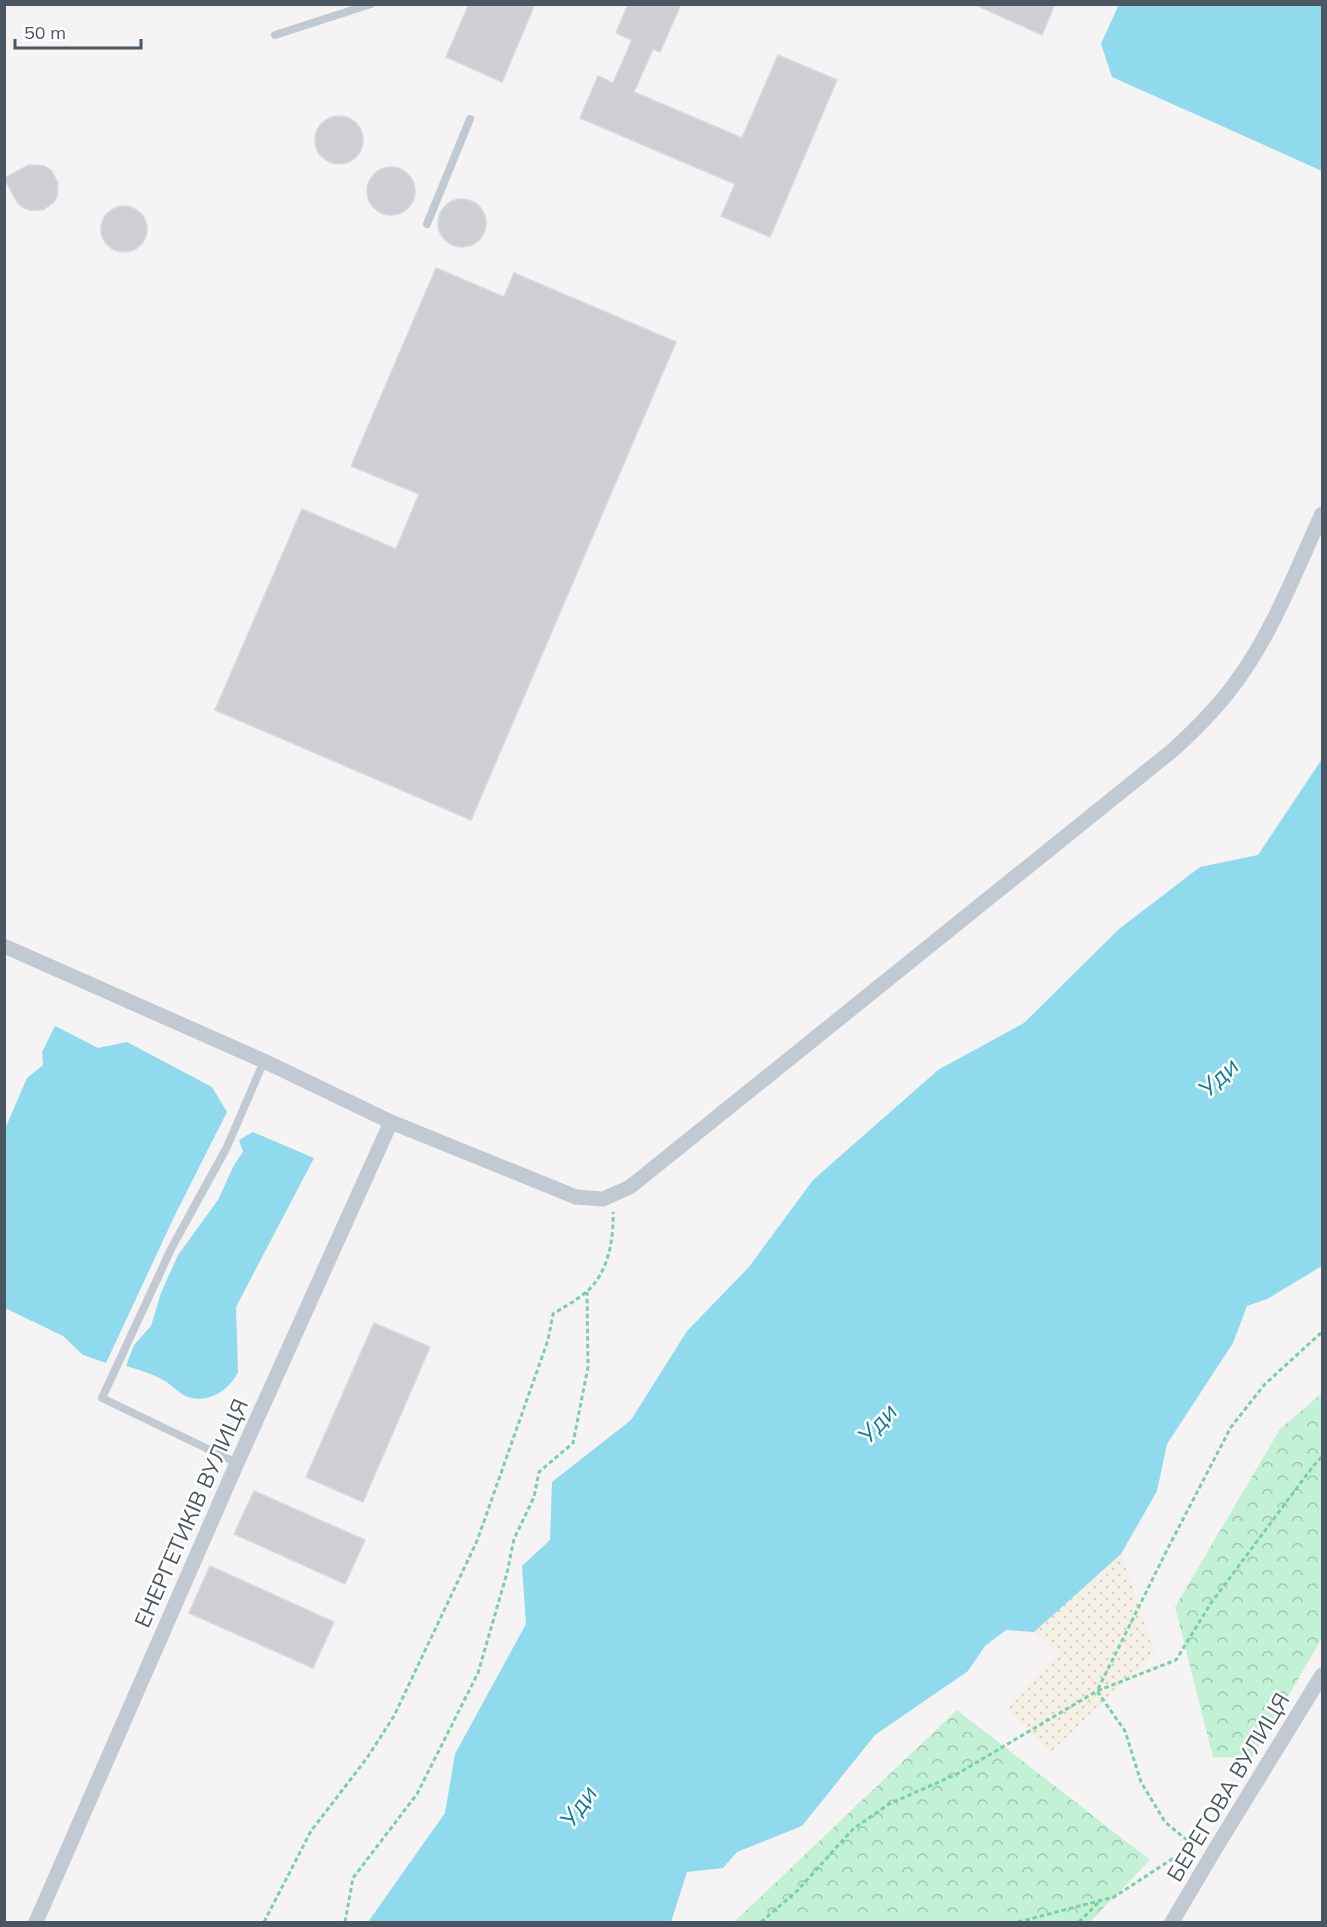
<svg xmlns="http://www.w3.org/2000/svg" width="1327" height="1927" font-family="Mulish,sans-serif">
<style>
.forest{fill:url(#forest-crowns)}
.sand{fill:url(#sand-dots)}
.water{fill:#90daee}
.building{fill:#cdcfd5;stroke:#d7d9de;stroke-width:1.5}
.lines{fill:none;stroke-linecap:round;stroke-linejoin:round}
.path{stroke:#7ad0a6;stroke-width:3;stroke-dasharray:4.5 3;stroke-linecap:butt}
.service{stroke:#c1cad2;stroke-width:8}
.minor{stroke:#c1cad2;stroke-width:15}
.labels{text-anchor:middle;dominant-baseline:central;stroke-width:5;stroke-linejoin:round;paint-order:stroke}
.street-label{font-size:22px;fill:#4a5661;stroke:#fff}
.water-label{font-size:24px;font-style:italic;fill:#0c7c9b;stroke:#fff}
</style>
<defs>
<pattern id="forest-crowns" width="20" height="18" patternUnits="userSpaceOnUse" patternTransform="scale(1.5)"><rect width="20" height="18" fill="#c3f1d5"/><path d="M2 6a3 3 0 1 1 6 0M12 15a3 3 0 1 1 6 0" fill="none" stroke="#a0c6b0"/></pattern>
<pattern id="sand-dots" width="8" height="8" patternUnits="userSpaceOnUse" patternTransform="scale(1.5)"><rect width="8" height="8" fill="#f5f0e5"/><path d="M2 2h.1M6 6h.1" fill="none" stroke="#d4d0c7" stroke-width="1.8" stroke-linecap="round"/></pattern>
</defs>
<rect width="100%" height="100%" fill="#f5f3f3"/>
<path class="forest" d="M1322 1393V1638L1252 1758 1213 1757 1175 1607 1280 1429Z
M957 1710 1150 1860 1090 1922H734Z"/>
<path class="sand" d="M1121 1554 1155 1652 1051 1752 1007 1709 1059 1653 1034 1632Z"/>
<path class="water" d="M1119 4 1322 5V171L1112 77 1101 44Z
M1322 759V1266L1267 1299 1247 1306 1233 1343 1167 1444 1157 1491 1121 1554 1034 1632 1006 1630 985 1646 968 1671 875 1735 802 1826 737 1852 723 1868 687 1872 671 1922H368L445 1813 455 1754 526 1624 522 1566 550 1540 552 1482 631 1420 687 1331 749 1267 813 1180 938 1070 1024 1023 1119 929 1200 867 1258 855Z
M55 1026 98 1048 127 1042 212 1087 227 1112 175 1215 106 1363 83 1355 63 1336 5 1308V1129L27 1078 43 1065 42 1052Z
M253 1132 314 1158 236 1307 238 1372C230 1389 209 1404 188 1397 180 1394 173 1386 165 1381 153 1374 140 1370 126 1366L134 1345 151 1326 161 1293 178 1255 218 1200 234 1165 243 1152 239 1140Z"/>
<path class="building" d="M469 4H535L502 82 446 57Z
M628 4H681L660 52 653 49 634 92 742 138 778 55 837 80 770 237 721 216 735 184 580 118 598 76 613 83 632 40 616 33Z
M974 4H1055L1042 35Z
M315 140a24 24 0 1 1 48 0a24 24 0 1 1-48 0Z
M29 165 44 166 51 170 58 183 57 196 54 202 43 210H29L22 207 17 202 4 178Z
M367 191a24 24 0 1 1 48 0a24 24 0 1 1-48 0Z
M438 223a24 24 0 1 1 48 0a24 24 0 1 1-48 0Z
M101 229a23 23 0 1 1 46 0a23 23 0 1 1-46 0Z
M436 268 504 297 514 273 676 342 471 820 215 710 302 509 396 549 419 494 351 466Z
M374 1323 430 1347 363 1502 306 1477Z
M254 1491 365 1540 345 1584 234 1534Z
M210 1566 334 1622 313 1668 189 1613Z"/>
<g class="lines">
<path class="path" d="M1193 1845 1165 1822 1141 1782 1125 1731 1097 1691 1168 1548 1231 1427 1265 1384 1322 1332
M264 1922 311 1831 367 1758 394 1716 477 1541 548 1340 553 1314C564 1307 575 1301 585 1293 608 1275 614 1239 613 1212
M345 1922 353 1878 417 1794 478 1673 507 1573 514 1539 534 1497 539 1472 573 1443 588 1367 587 1292
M761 1922 797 1891 853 1829 889 1804 957 1774 1097 1691 1176 1660 1211 1603 1314 1465 1322 1457
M1018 1922 1114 1897 1192 1846
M1079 1922 1099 1902"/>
<path class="service" d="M275 35 371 4
M427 224 470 119
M237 1463 102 1398 172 1247 227 1147 264 1061"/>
<path class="minor" d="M4 946 264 1061 391 1122 576 1197 603 1199 630 1187 1173 750C1196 729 1218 707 1236 682 1273 632 1296 570 1322 514
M36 1922 237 1463 391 1122
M1172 1922 1217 1846 1322 1675"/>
</g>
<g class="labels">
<g class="street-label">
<text transform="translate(191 1513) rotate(-66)">ЕНЕРГЕТИКІВ ВУЛИЦЯ</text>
<text transform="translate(1228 1787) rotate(-59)">БЕРЕГОВА ВУЛИЦЯ</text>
</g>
<g class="water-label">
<text transform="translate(1218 1077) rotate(-43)">Уди</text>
<text transform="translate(877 1423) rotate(-47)">Уди</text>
<text transform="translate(578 1806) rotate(-54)">Уди</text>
</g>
</g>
<rect width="1327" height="1927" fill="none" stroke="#4a5661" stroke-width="12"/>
<path d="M15 39v9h126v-9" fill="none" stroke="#4a5661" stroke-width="3"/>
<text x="24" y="39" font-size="18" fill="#4a5661" stroke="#ffffff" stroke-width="4.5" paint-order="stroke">50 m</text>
</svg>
